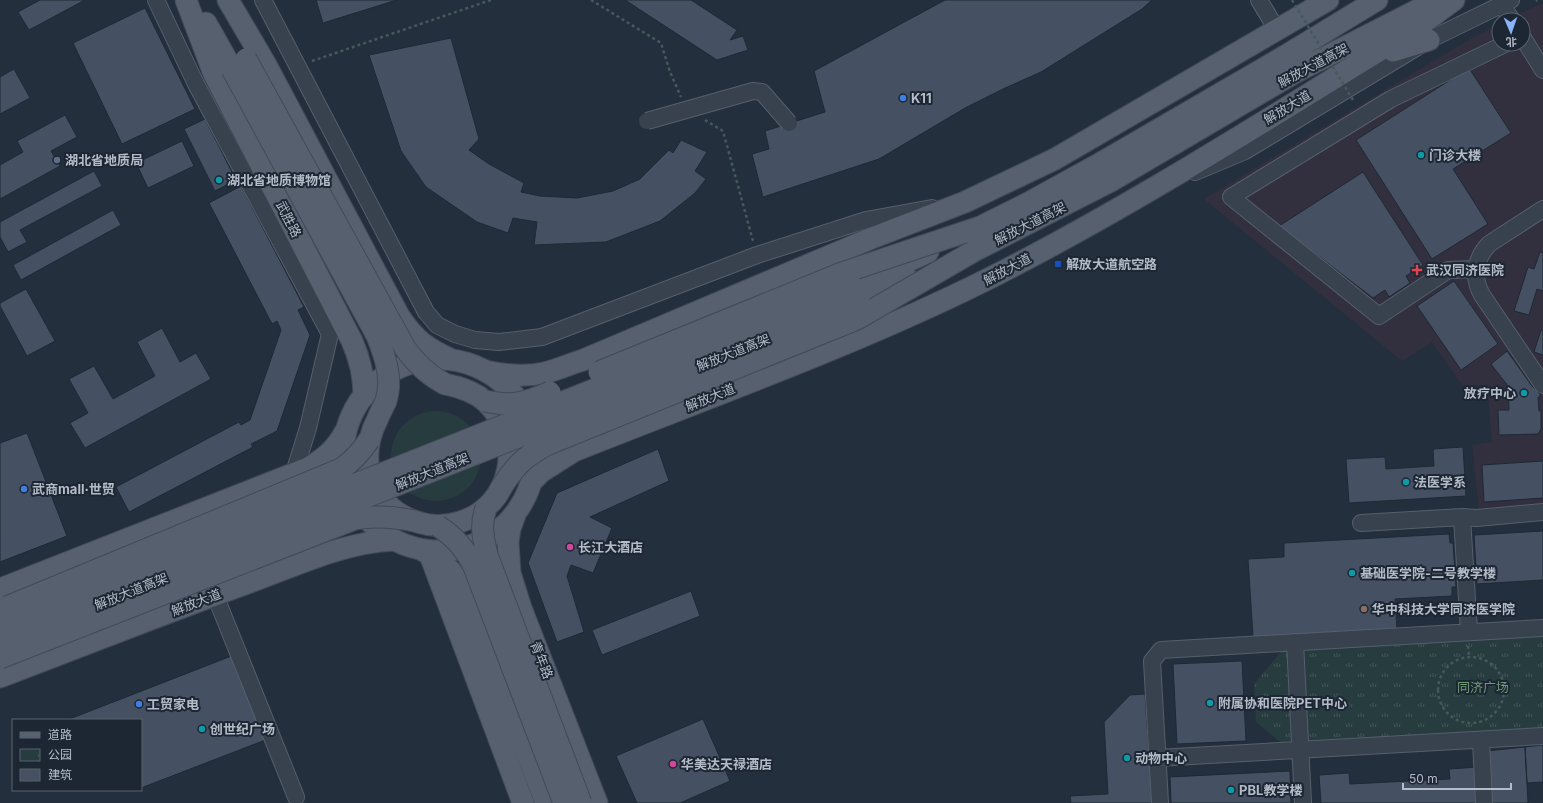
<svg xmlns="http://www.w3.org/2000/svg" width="1543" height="803" font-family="Inter,'Noto Sans SC',sans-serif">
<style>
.medical{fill:#32303f}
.grass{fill:#263c3f}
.park{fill:url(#park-tufts)}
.building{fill:#455162;stroke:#1f2835}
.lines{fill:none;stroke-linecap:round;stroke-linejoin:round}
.minor-casing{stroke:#565f6c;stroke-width:18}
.major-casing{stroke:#414a57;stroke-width:23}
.path{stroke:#44595c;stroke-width:2.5;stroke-dasharray:3 3;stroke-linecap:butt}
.minor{stroke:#38414e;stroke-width:16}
.major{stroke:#56606e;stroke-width:21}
.minor-bridge-casing{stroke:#565f6c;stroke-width:18;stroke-linecap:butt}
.major-bridge-casing{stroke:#414a57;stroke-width:23;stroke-linecap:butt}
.path-bridge{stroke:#44595c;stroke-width:2.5;stroke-dasharray:3 3;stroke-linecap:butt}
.minor-bridge{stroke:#38414e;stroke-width:16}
.major-bridge{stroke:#56606e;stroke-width:21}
.shop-dot{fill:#3f7fe0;stroke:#1d2633;stroke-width:1.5}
.culture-dot{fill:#0f9aa8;stroke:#1d2633;stroke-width:1.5}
.service-dot{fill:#5c6f8a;stroke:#1d2633;stroke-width:1.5}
.transit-dot{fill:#1a4fb4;stroke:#1d2633;stroke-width:1.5}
.health-dot{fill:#e0444e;stroke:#1d2633;stroke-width:1.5}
.hotel-dot{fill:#d1479c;stroke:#1d2633;stroke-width:1.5}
.education-dot{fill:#8d6e63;stroke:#1d2633;stroke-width:1.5}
.labels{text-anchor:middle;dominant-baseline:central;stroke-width:4;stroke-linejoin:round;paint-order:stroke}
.street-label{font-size:13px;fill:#b4bcc9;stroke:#1d2633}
.poi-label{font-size:13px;font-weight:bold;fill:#b4bcc9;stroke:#1d2633;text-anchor:start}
.park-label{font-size:13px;fill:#6b9a76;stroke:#1d2633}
</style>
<defs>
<pattern id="park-tufts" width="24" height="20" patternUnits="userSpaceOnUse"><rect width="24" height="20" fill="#263c3f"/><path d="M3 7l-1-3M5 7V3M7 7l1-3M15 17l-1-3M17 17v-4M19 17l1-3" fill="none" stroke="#435659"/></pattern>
</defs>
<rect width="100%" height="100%" fill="#242f3e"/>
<path class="medical" d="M1543 3V505L1479 509 1472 445 1492 442 1487 385H1462L1432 342 1402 361 1204 199 1465 42 1499 24V44H1523V20H1506Z"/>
<path class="grass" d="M391 456a45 45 0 1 1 90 0a45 45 0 1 1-90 0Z"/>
<path class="park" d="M1543 636V730L1284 745 1256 722 1254 684 1282 651Z"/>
<path class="building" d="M40 0H85L29 30 18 12Z
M316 0H397L323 23Z
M625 0H691L737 30 730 40 743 36 748 50 717 60Z
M945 0H1152L1142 9 1041 72 1003 89 965 108 879 159 763 197 752 154 769 149 765 131 825 112 814 71Z
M145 8 195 109 122 144 73 43Z
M451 38 479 139 469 150 489 164 524 183 521 192 540 196 577 198 613 191 640 179 669 150 673 153 681 140 707 152 695 171 706 179 695 193 660 221 606 242 534 245 537 222 513 218 508 233 477 222 426 187 401 151 369 55Z
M1469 68 1511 133 1453 169 1488 224 1432 259 1356 140Z
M14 69 30 98 0 114V77Z
M65 115 77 137 51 151 60 166 0 199V165L23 152 17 141Z
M205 119 236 180 215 191 184 129Z
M182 141 194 166 148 188 136 163Z
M94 171 102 186 20 230 27 242 8 252 0 237V222Z
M1363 172 1423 265 1406 276 1410 283 1389 297 1385 290 1373 298 1279 226Z
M241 186 304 307 298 310 310 335 277 431 251 444 253 447 129 512 116 487 239 422 241 425 250 420 281 330 277 321 272 324 209 203Z
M113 210 121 225 21 280 13 265Z
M1540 252 1543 253V291L1537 289 1529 315 1514 311 1528 267 1534 269Z
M1454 281 1498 344 1461 370 1417 306Z
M26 289 55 341 27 356 0 306V303Z
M162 328 180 362 196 353 211 379 85 448 70 423 88 413 69 379 94 366 113 399 155 376 137 342Z
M1541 330 1543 331V355L1534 352Z
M1507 351 1532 386 1540 394V397H1538L1539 411H1541V429L1538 434 1499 435 1498 410H1509L1508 386 1491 364Z
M27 433 67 536 0 562V443Z
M1463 447 1466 496 1349 503 1346 459 1385 457 1386 469 1434 466 1433 449Z
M658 449 669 481 590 517 612 528 593 573 571 565 567 576 584 632 557 642 528 563 557 493Z
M1543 461V498L1484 502 1482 465Z
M1543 531V580L1477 584 1474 535Z
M1449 534 1450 543H1453L1456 587H1452V596L1395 599 1397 629 1253 637 1248 559 1284 557V543Z
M691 591 700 616 602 655 592 630Z
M234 655 268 739 141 788V720H67Z
M1242 661 1246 741 1177 744 1173 664Z
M1145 694 1152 803H1071L1070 796 1108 794 1104 722 1130 695Z
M703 719 730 781 680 803H637L616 756Z
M1543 745V782L1527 783 1525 747Z
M1525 747 1528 803H1491L1487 751Z
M1479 767 1481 803H1321L1319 775 1349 773 1350 784 1450 779 1449 769Z
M1290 771 1291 803H1171L1170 777Z"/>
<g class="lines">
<g class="minor-casing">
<path id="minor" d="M156 0 196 84 330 334 308 428 294 473
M263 0 426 312 437 325 455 334 475 340 499 342 542 337 757 255 866 220 932 208
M1259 0 1277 30
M1501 4 1512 20
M1523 38 1543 70
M1195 172 1245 151 1429 40 1511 0
M1543 209 1489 244C1475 259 1472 277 1482 295L1543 385
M1476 269 1448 270 1379 316 1231 197 1391 99 1505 44
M1462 517 1469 632
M1361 523 1462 517 1477 518 1543 512
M215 595 296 797
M1295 642 1303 803
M1481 740 1484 803
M1157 758 1543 736
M1160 803 1152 661 1161 650 1543 628"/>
</g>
<g class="major-casing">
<path id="major" d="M186 0 214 74 352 341C360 359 364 376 364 396
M228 0 265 63 399 316C415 340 426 348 452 360
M206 23 232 69
M1393 51 1429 40
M1285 56 1377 0
M1296 72 1437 0
M853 287 928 252
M859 302 909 280
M343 455a96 96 0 1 1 192 0a96 96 0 1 1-192 0Z
M485 371C504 375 525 377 544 373 557 370 570 364 583 360L872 238 965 202 1055 159 1328 0
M378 418C365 443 363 471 380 495 389 509 405 519 421 523 434 527 447 526 460 522 513 506 525 439 486 402 475 392 460 387 445 384
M532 481 541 472 574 451C712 396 853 346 986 280 1135 205 1275 114 1416 28L1454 0
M515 515 510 529 508 542 510 573 521 608 597 803
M422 550C443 562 451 568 464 590L546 803
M430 555 523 803
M0 589 308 468C325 458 336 449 345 432
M0 677C84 645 168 612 253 581 299 564 345 542 395 540"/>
</g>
<path class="path" d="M591 0 661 43 670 72 681 97
M1536 1 1537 0
M312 61 491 0
M705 120 723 131 753 241
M1468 646 1469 657
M1438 690a33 33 0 1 1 66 0a33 33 0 1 1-66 0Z"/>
<use href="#minor" class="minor"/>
<use href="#major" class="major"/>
<g class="minor-bridge-casing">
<path id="minor-bridge" d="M647 121 753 91 762 92 789 123"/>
</g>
<g class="major-bridge-casing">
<path id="major-bridge" d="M246 59 405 348C416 364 428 375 445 384
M232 69 377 336C385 356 393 379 386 401 384 406 380 412 378 418
M599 372 842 273 980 227 1028 203 1099 164 1285 56
M485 401C512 407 525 403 550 392
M501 488C515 466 523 458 546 445L857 319 974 251 1111 181 1296 72
M486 508C480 526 483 536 487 555L581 803
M438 526C455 537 466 549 474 567L564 803
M7 607 341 469C353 461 361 452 369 440
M0 625 853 287
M0 642 859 302
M0 658 355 519C376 515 394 517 414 521"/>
</g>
<path class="path-bridge" d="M1292 0 1353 100"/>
<use href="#minor-bridge" class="minor-bridge"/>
<use href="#major-bridge" class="major-bridge"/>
</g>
<g class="shop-dot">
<circle cx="903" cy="98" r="4"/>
<circle cx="24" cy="489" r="4"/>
<circle cx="139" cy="704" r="4"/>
</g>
<g class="culture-dot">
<circle cx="1421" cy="155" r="4"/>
<circle cx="219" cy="180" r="4"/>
<circle cx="1524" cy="393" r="4"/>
<circle cx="1406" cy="482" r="4"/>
<circle cx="1352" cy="573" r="4"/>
<circle cx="1210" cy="703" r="4"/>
<circle cx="202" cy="729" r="4"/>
<circle cx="1127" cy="758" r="4"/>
<circle cx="1231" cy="790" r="4"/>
</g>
<circle class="service-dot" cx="57" cy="160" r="4"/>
<rect class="transit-dot" x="1054" y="260" width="8" height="8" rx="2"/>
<path class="health-dot" d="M1415 264h4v4h4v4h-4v4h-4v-4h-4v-4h4z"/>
<g class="hotel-dot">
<circle cx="570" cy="547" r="4"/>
<circle cx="673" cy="764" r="4"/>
</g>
<circle class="education-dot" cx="1364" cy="609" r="4"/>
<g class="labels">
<g class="street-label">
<text transform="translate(1313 65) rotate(-28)">解放大道高架</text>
<text transform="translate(1287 107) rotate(-31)">解放大道</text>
<text transform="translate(289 219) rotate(63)">武胜路</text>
<text transform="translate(1030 223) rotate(-27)">解放大道高架</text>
<text transform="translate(1007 269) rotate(-28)">解放大道</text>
<text transform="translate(733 352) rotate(-22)">解放大道高架</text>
<text transform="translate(710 397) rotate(-22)">解放大道</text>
<text transform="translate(432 471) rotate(-22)">解放大道高架</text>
<text transform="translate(131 591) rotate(-22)">解放大道高架</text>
<text transform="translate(196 602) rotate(-21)">解放大道</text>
<text transform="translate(542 660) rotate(69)">青年路</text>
</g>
<g class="poi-label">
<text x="911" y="98">K11</text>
<text x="1429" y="155">门诊大楼</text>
<text x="65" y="160">湖北省地质局</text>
<text x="227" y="180">湖北省地质博物馆</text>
<text x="1066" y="264">解放大道航空路</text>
<text x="1426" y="270">武汉同济医院</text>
<text x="1516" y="393" text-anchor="end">放疗中心</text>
<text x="1414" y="482">法医学系</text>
<text x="32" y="489">武商mall·世贸</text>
<text x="578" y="547">长江大酒店</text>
<text x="1360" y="573">基础医学院-二号教学楼</text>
<text x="1372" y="609">华中科技大学同济医学院</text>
<text x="1218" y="703">附属协和医院PET中心</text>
<text x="147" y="704">工贸家电</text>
<text x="210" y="729">创世纪广场</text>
<text x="1135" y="758">动物中心</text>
<text x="681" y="764">华美达天禄酒店</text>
<text x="1239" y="790">PBL教学楼</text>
</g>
<g class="park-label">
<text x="1483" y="687">同济广场</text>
</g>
</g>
<rect x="12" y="719" width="130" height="72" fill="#1d2633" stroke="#59626f"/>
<rect x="20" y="732" width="20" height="6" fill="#56606e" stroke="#59626f"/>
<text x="48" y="739" font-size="12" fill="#b4bcc9">道路</text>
<rect x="20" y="749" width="20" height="12" fill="url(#park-tufts)" stroke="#59626f"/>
<text x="48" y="759" font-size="12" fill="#b4bcc9">公园</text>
<rect x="20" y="769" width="20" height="12" fill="#455162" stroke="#59626f"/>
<text x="48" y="779" font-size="12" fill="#b4bcc9">建筑</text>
<g transform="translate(1511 32) rotate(178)"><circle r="19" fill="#1d2633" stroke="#59626f"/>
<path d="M0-3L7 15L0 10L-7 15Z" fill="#8ab4f8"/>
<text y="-6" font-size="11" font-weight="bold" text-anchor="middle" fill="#b4bcc9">北</text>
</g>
<path d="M1403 783v6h108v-6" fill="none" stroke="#b4bcc9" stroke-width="2"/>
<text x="1409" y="783" font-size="12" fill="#b4bcc9" stroke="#1d2633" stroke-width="3" paint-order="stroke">50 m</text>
</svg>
